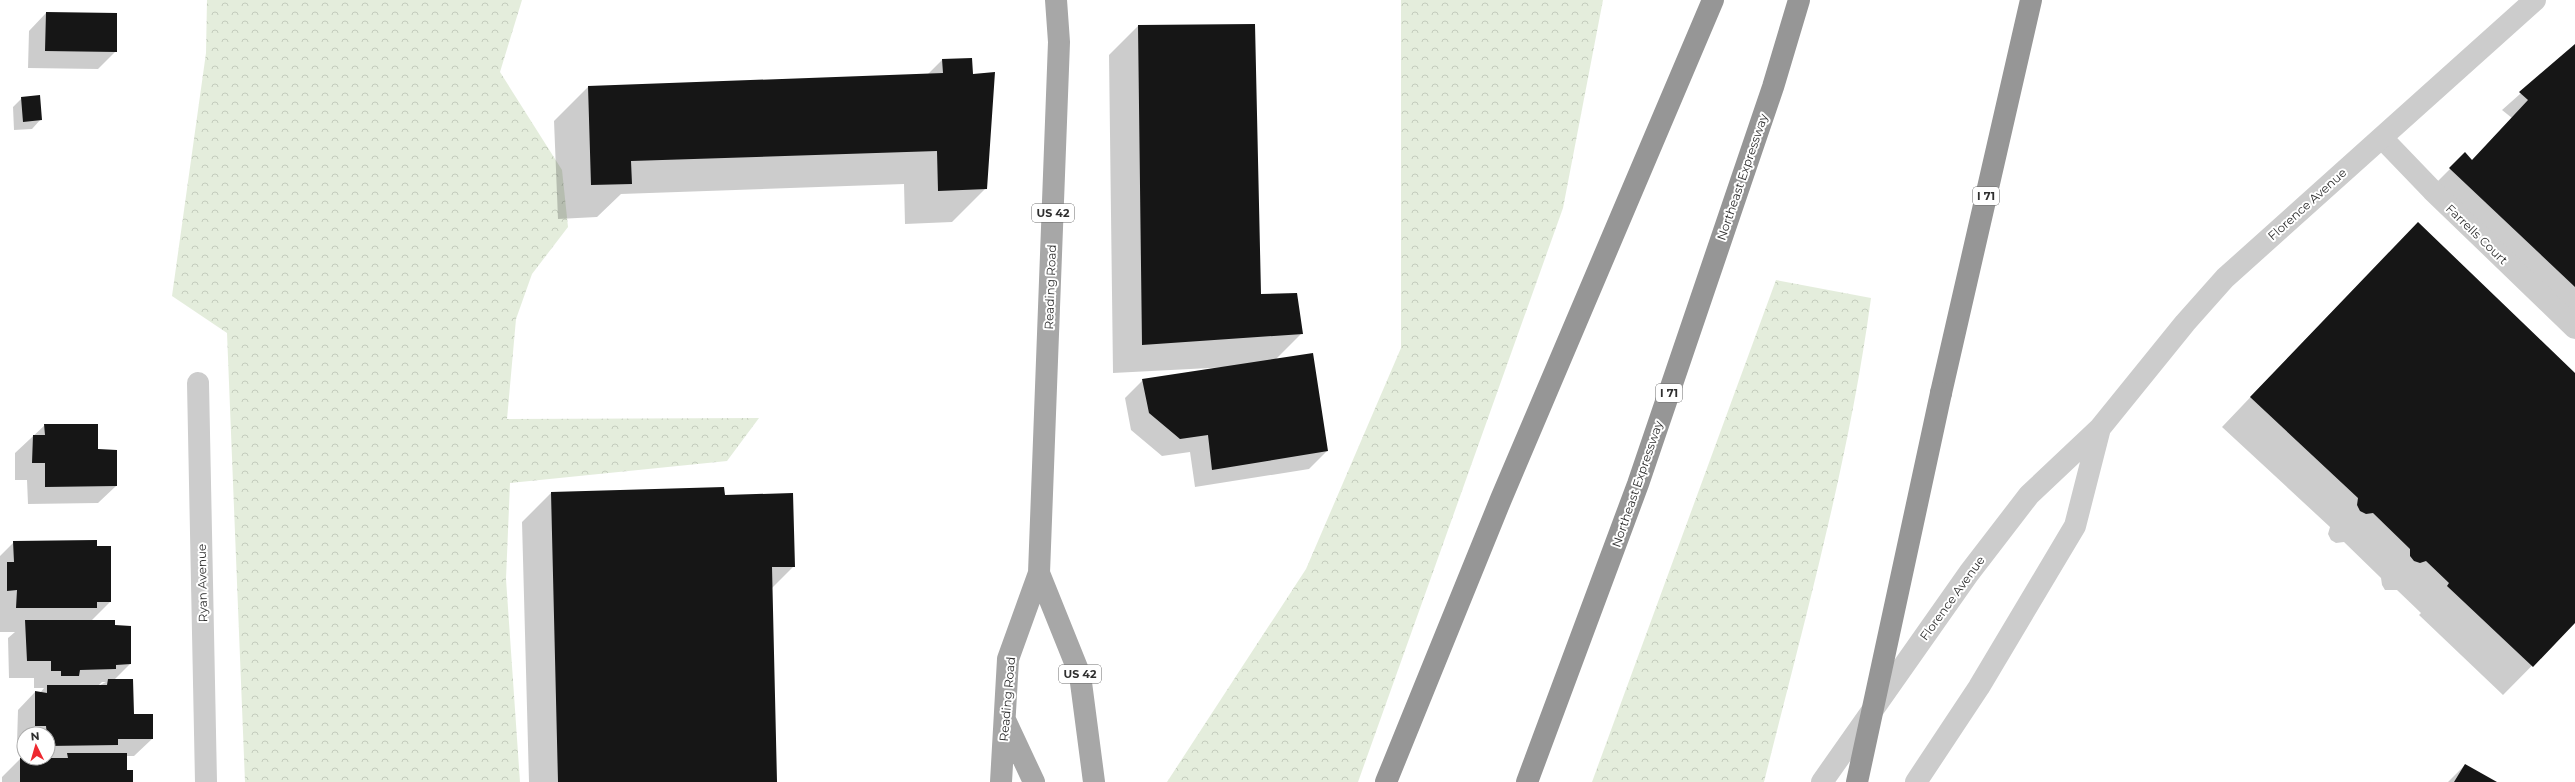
<svg xmlns="http://www.w3.org/2000/svg" width="2575" height="782" font-family="Montserrat,sans-serif">
<style>
.forest{fill:url(#forest-crowns)}
.shadow{fill:#0003;fill-rule:evenodd}
.building{fill:#161616}
.lines{fill:none;stroke-linecap:round;stroke-linejoin:round}
.service{stroke:#ccc;stroke-width:22}
.minor{stroke:#ccc;stroke-width:22}
.tertiary{stroke:#ccc;stroke-width:22}
.primary{stroke:#a7a7a7;stroke-width:22}
.motorway{stroke:#969696;stroke-width:22}
.motorway-bridge{stroke:#969696;stroke-width:22}
.labels{text-anchor:middle;dominant-baseline:central;stroke-width:4;stroke-linejoin:round;paint-order:stroke}
.shield{fill:#fff;stroke:#6d6d6d;stroke-width:1}
.shield-label{font-size:11px;font-weight:bold;fill:#2f2f2f}
.street-label{font-size:12px;fill:#2f2f2f;stroke:#fff}
</style>
<defs>
<pattern id="forest-crowns" width="20" height="18" patternUnits="userSpaceOnUse"><rect width="20" height="18" fill="#e4eddc"/><path d="M2 6a3 3 0 1 1 6 0M12 15a3 3 0 1 1 6 0" fill="none" stroke="#c4ccbd"/></pattern>
</defs>
<rect width="100%" height="100%" fill="#fff"/>
<path class="forest" d="M207 0H522L500 72 562 170 568 227 532 274 516 319 507 419 759 418 727 461 510 483 506 579 520 782H245L227 333 172 296 206 53Z
M1401 0H1603L1563 208 1358 782H1167L1306 569 1401 348Z
M1776 280 1871 298C1849 462 1804 622 1764 782H1592Z"/>
<path class="shadow" d="M46 13 116 51 98 69 28 68 29 31Z
M1138 26 1260 295 1302 333 1275 360 1327 451 1309 469 1195 487 1190 452 1162 456 1131 430 1125 398 1143 380 1229 367 1113 373 1109 55Z
M2575 45V321L2433 186 2465 154 2472 161 2512 118 2502 110Z
M942 60 972 75 986 188 952 222 905 224 904 184 621 194 597 217 558 219 554 121 588 87 927 75Z
M22 98 41 119 32 129 14 130 13 107Z
M2389 252 2575 374V622L2503 695 2419 615 2421 613 2397 590H2385L2382 585 2381 578 2344 542 2336 543 2331 540 2328 534 2330 527 2222 427Z
M45 425 97 450 116 486 98 503 28 504 27 480H15V453Z
M723 488 724 496 794 566 771 589 776 782H529L522 522 551 493Z
M14 542 110 602 91 621 114 626 130 664 114 680 133 715 152 739 134 756H126V771L132 782H2V777L20 759 48 758V734H24V743H17L18 710 35 692 40 693 44 688H34V678H9L8 638 15 632H0V556ZM102 682H106L98 686Z
M2465 765 2495 782H2448Z"/>
<path class="building" d="M46 12 117 13V52L45 51Z
M1255 24 1261 294 1297 293 1303 334 1142 345 1138 25Z
M2575 44V287L2449 168 2465 152 2472 160 2528 100 2519 92Z
M972 58 973 74 995 72 987 189 938 191 937 151 631 161 632 184 591 185 588 86 943 73 942 59Z
M40 95 42 120 23 122 21 97Z
M2418 222 2575 373V623L2533 667 2447 586 2449 583 2426 561 2420 563 2414 561 2410 556V549L2373 513 2366 514 2360 511 2357 505 2358 498 2250 397Z
M1313 353 1328 451 1212 470 1208 435 1180 439 1149 413 1142 379Z
M44 424H98V449L117 450V486L45 487V463H32L33 435H45Z
M724 487 725 495 793 493 795 567H772L777 782H558L551 492Z
M97 540V546H111V602H97V608H16L17 590 7 591V562H14L13 541Z
M25 620H115V625L131 626V664L116 665V669L80 670 79 676H61V671H51V661H27Z
M108 679H133L134 714H153V739H118V745L48 746 46 726H35V691L47 693V685H107Z
M67 753H127V770H133V782H20V758H68Z
M2465 764 2497 782H2454Z"/>
<g class="lines">
<path class="service" d="M2382 138 2432 190 2575 328"/>
<path class="minor" d="M198 383 206 782"/>
<path class="tertiary" d="M1822 782 1969 573 2029 495 2100 428 2185 323 2225 278 2535 0
M1916 782 1979 687 2075 526 2100 428"/>
<path class="primary" d="M1039 573 1080 675 1094 782
M1005 720 1034 782
M1001 782 1008 659 1039 573 1059 42 1056 0"/>
<path class="motorway" d="M1941 393 2031 0
M1386 782 1501 499 1713 0
M1527 782 1638 484 1773 87 1799 0"/>
<path class="motorway-bridge" d="M1857 782 1941 393"/>
</g>
<g class="labels">
<g class="shield">
<rect x="1973" y="187" width="26" height="18" rx="3"/>
<rect x="1032" y="204" width="42" height="18" rx="3"/>
<rect x="1656" y="384" width="26" height="18" rx="3"/>
<rect x="1059" y="665" width="42" height="18" rx="3"/>
</g>
<g class="shield-label">
<text x="1986" y="196">I 71</text>
<text x="1053" y="213">US 42</text>
<text x="1669" y="393">I 71</text>
<text x="1080" y="674">US 42</text>
</g>
<g class="street-label">
<text transform="translate(1742 177) rotate(-71)">Northeast Expressway</text>
<text transform="translate(2307 204) rotate(-42)">Florence Avenue</text>
<text transform="translate(2477 234) rotate(44)">Farrells Court</text>
<text transform="translate(1050 287) rotate(-88)">Reading Road</text>
<text transform="translate(1637 484) rotate(-71)">Northeast Expressway</text>
<text transform="translate(202 583) rotate(-91)">Ryan Avenue</text>
<text transform="translate(1952 598) rotate(-54)">Florence Avenue</text>
<text transform="translate(1007 699) rotate(-85)">Reading Road</text>
</g>
</g>
<g transform="translate(36 746) rotate(355)"><circle r="19" fill="#ffffff" stroke="#acacac"/>
<path d="M0-3L7 15L0 10L-7 15Z" fill="#ee2930"/>
<text y="-6" font-size="11" font-weight="bold" text-anchor="middle" fill="#2f2f2f">N</text>
</g>
</svg>
